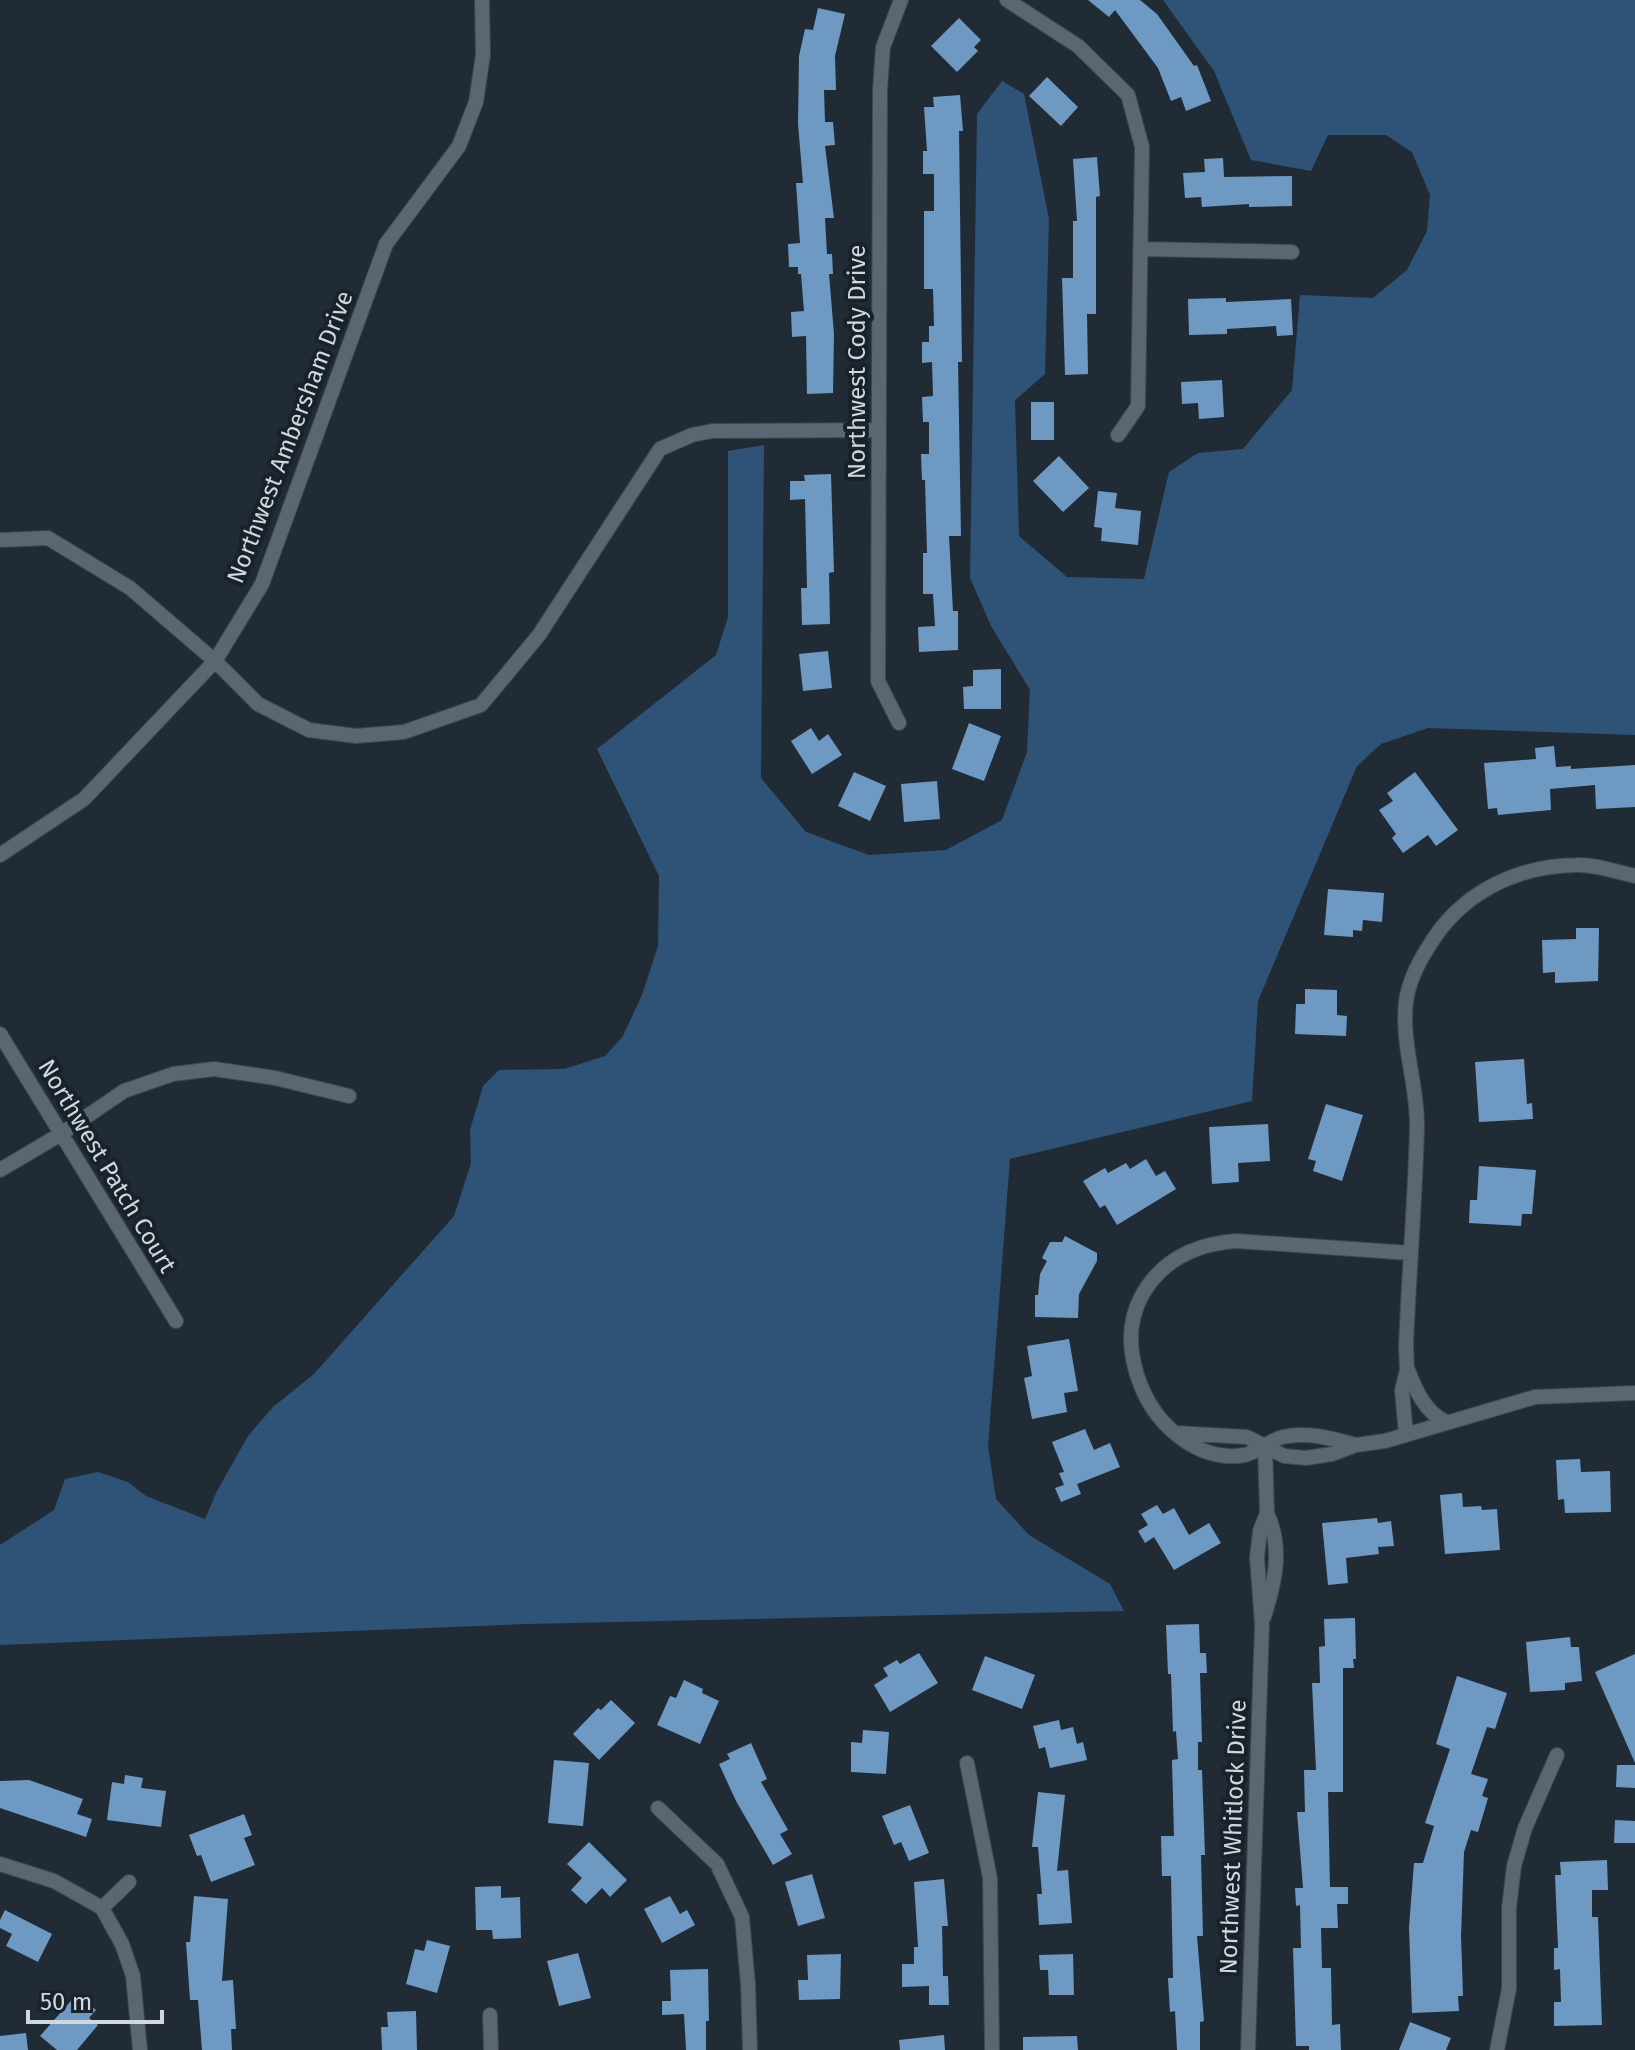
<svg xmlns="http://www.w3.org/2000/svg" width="1635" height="2050" font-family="'Fira Sans',sans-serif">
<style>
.green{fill:#2e5376}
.building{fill:#6e99c3}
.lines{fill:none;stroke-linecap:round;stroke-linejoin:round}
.street-casing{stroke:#3e474f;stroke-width:16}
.street{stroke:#5a6672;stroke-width:14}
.labels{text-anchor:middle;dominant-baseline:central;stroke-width:8;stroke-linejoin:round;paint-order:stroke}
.street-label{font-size:24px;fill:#d1d7de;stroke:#18222b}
</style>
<rect width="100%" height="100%" fill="#212b36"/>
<path class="green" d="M1163 0H1635V735L1428 728 1381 744 1357 766 1258 1001 1252 1101 1010 1159 988 1446 996 1499 1029 1535 1110 1584 1124 1611 526 1624 0 1645V1545L54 1510 65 1479 98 1472 128 1482 146 1496 205 1519 217 1491 248 1436 273 1407 314 1374 454 1216 471 1163 470 1130 483 1086 499 1070 564 1069 605 1056 623 1036 642 995 658 946 659 876 597 749 716 655 728 617V451L764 445 761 778 806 832 869 855 946 850 1002 820 1027 752 1030 690 991 626 970 578 977 114 1002 81 1024 94 1049 219 1045 374 1015 400 1019 536 1067 577 1144 579 1169 472 1198 453 1243 449 1292 390 1300 295 1373 298 1407 270 1427 231 1430 195 1412 152 1386 135H1328L1311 171 1251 160 1214 71Z"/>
<path class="building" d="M1088 0H1140L1157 14 1194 66 1197 65 1211 101 1186 111 1181 97 1171 101 1158 68 1115 10 1109 17Z
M818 8 845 14 835 56 836 90H824L825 122H833L835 145 825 146 834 218H825L827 254H832L833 274H829L834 334 833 393 807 394 806 336 792 337 791 312 804 311 801 274H798V267H789L788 244 800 243 796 183H803L798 124 799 56 805 29 813 30Z
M959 18 981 40 974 47 978 51 957 72 931 46Z
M1047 77 1078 107 1061 126 1029 96Z
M960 95 963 131H959L962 362H958L961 536H949L953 611H958V650L919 652 918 627 935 626 933 594H923V553H927L925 480H922L921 454H929V422H923L922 397 933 396 932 362 922 363V342H929V326H934L933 289H924V211H934V174H923V151H927L924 107H934L933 97Z
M1097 157 1100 196 1096 197V314H1087L1088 374 1065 375 1062 278H1073V221H1077L1073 159Z
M1223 158 1224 177 1292 176V206L1249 207V204L1202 207 1201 197 1185 198 1183 173 1205 172 1204 159Z
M1226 298V302L1291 299 1293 335 1277 336 1276 326 1227 329V334L1189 335 1188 299Z
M1222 380 1224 417 1199 419 1198 403 1182 404 1181 382Z
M1031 402H1054V440H1031Z
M1059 456 1089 488 1063 512 1033 481Z
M831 474 834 572 829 573 830 624 802 625 801 588H807L805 499 790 500V481H805L804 475Z
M1098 491 1117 493 1115 508 1141 511 1138 545 1101 541 1102 528 1094 527Z
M828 651 832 688 803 691 799 654Z
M1001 669V709H964L963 687 973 686V670Z
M969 723 1001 736 984 781 952 769Z
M811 728 819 741 828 734 842 755 812 774 791 741Z
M1554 746 1556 767 1571 766V769L1635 765V807L1596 809 1595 785 1550 789 1551 810 1498 815 1497 808 1488 809 1484 763 1536 759 1535 748Z
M854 772 886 786 870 821 838 806Z
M1415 772 1458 830 1436 846 1428 835 1403 853 1392 838 1396 834 1379 810 1393 801 1387 793Z
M937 781 940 819 904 822 901 784Z
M1328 889 1384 893 1382 922 1363 920 1362 931 1353 930V937L1324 935Z
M1576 928H1599L1598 981 1555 983V972L1543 973 1542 940 1576 939Z
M1305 989 1337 990V1015L1347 1016 1346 1036 1295 1034 1296 1004H1305Z
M1524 1059 1527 1104 1532 1103 1533 1119 1479 1122 1475 1062Z
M1326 1104 1363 1115 1342 1181 1313 1171 1316 1161 1308 1159Z
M1268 1124 1270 1161 1238 1163 1239 1182 1212 1184 1209 1127Z
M1146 1159 1156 1176 1165 1171 1176 1189 1117 1225 1105 1205 1100 1208 1083 1181 1105 1168 1108 1173 1126 1163 1130 1169Z
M1479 1166 1536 1170 1532 1214H1522L1521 1226 1469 1223 1470 1200H1477Z
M1065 1236 1097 1253V1261L1079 1294 1078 1318 1035 1317V1295H1038L1040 1274 1047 1261 1042 1258 1050 1242H1062Z
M1069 1339 1078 1391 1064 1393 1067 1412 1032 1419 1024 1378 1032 1376 1027 1346Z
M1085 1429 1094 1450 1110 1443 1120 1467 1077 1484 1081 1494 1061 1502 1055 1488 1064 1485 1059 1473 1064 1472 1052 1442Z
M1580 1459 1581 1472 1610 1471 1611 1512 1565 1513 1564 1499 1558 1500 1556 1460Z
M1462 1493 1463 1507 1481 1506 1482 1510 1497 1509 1500 1550 1445 1554 1440 1495Z
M1157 1505 1163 1514 1174 1508 1189 1535 1209 1523 1221 1543 1174 1570 1154 1537 1145 1543 1138 1531 1148 1525 1141 1514Z
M1377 1518 1378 1523 1391 1521 1394 1546 1378 1547 1379 1554 1346 1558 1348 1583 1328 1585 1322 1523Z
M1355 1618 1356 1659H1353L1354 1668H1343V1792H1328L1330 1887H1348V1904H1337L1338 1928H1321L1322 1968H1331L1332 2025 1340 2024 1341 2050H1309V2046H1296L1293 1948H1301L1300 1905 1296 1906 1295 1888H1303L1297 1812H1305L1304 1770H1316L1312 1683H1320L1319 1647 1325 1646 1324 1619Z
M1199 1624 1200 1653H1206L1207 1673H1200L1202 1742H1198V1770H1202L1205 1855H1201L1203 1936H1197L1204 2021 1200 2022V2050H1177L1175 2011 1170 2012 1168 1978H1173L1171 1876H1162L1161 1836H1174L1172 1760 1178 1759 1176 1731 1173 1732 1171 1674H1168L1166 1625Z
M1570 1637 1571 1647H1579L1582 1681 1565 1683V1690L1530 1692 1526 1642Z
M919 1653 938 1683 890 1712 874 1685 888 1676 883 1668 897 1660 900 1664Z
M1635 1654V1763L1595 1672Z
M985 1656 1035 1675 1022 1709 972 1690Z
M1457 1676 1507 1693 1495 1729 1487 1727 1471 1774 1488 1779 1482 1796 1488 1798 1478 1832 1471 1830 1464 1852 1461 1936 1463 1996H1458L1459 2011 1412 2013 1409 1927 1414 1863H1423L1434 1826 1425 1823 1450 1749 1436 1744Z
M684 1680 703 1689 702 1693 719 1701 700 1744 657 1725 670 1696 676 1698Z
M611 1700 635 1723 599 1760 573 1734 598 1708 601 1710Z
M1059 1720 1061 1730 1073 1727 1077 1744 1083 1742 1087 1760 1050 1768 1045 1747 1039 1749 1033 1726Z
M863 1730 889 1732 886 1774 851 1772V1742L862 1743Z
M751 1743 767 1779 761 1782 788 1830 780 1834 792 1854 773 1865 736 1801 719 1764 730 1759 727 1754Z
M554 1760 589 1763 583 1826 548 1823Z
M1617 1765H1635V1788L1616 1787Z
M125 1775 143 1778 141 1788 166 1791 161 1827 107 1820 112 1782 124 1784Z
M29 1780 83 1799 77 1814 92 1819 86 1837 0 1808V1781Z
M1038 1792 1065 1795 1057 1871 1068 1870 1072 1923 1039 1925 1037 1894H1042L1038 1847H1032Z
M910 1805 929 1853 909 1861 901 1842 894 1845 882 1816Z
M244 1814 252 1835 244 1838 255 1865 211 1882 201 1855 197 1856 189 1835Z
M1615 1820 1635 1821V1843H1614Z
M589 1842 627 1880 610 1897 602 1888 586 1904 571 1890 582 1878 567 1864Z
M1607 1860 1608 1890H1592V1917H1598L1602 2025 1554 2026V2002H1561L1560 1969 1554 1970V1948H1558L1555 1875H1561L1560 1862Z
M812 1874 825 1918 798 1926 785 1882Z
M944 1879 948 1926H942L943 1976H948L949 2005H929V1986L902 1987V1964H914V1947H918L914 1882Z
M501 1886V1898L520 1897 521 1938 493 1939 492 1930H476L475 1887Z
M194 1896 228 1899 222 1981 233 1980 236 2029H231L232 2050H202L198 2000H190L186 1942H190Z
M670 1896 680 1914 687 1910 695 1925 662 1943 644 1909Z
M5 1910 52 1934 38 1962 6 1946 12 1934 0 1928V1920Z
M427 1940 450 1946 437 1993 406 1984 415 1949 424 1951Z
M578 1953 591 1998 559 2006 547 1961Z
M841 1954 840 1999 799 2000 798 1980H808L807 1955Z
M1073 1954 1074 1995H1049L1048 1970H1040L1039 1955Z
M708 1969 709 2021H706V2050H686L684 2014 662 2015V2001H671L670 1970Z
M77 1994 96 2010 89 2018 98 2025 77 2050H57L40 2036Z
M416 2011 417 2050H382L381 2027H388L387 2012Z
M1410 2022 1451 2038 1446 2050H1399Z
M26 2033 28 2050H0V2036Z
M944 2035 945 2050H900L899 2040Z
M1077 2036 1078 2050H1023V2037Z"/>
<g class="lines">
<g class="street-casing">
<path id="street" d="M1007 0 1078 46 1128 95 1142 147 1138 406 1118 435
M1140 249 1292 252
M0 540 48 538 130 588 215 661 258 704 309 730 356 736 404 732 481 705 539 635 660 449 692 435 712 431 878 430
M899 723 878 681 880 90 883 47 901 0
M0 855 84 799 215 661 262 584 386 244 459 146 476 102 483 55 482 0
M0 1034 176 1321
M0 1170 61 1134 124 1091 173 1074 214 1069 275 1078 349 1096
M1408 1370C1416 1391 1425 1412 1446 1422
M1175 1433 1247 1437 1284 1456 1306 1458 1332 1454 1356 1445 1385 1441 1535 1397 1635 1393
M1406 1435 1402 1390 1407 1370 1406 1346C1409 1273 1415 1200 1417 1128 1418 1085 1401 1046 1406 1001 1409 981 1418 963 1429 946 1460 894 1515 866 1576 865 1595 864 1616 872 1635 876
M1356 1445C1334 1439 1307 1431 1283 1437 1270 1440 1258 1452 1245 1455 1199 1463 1157 1426 1141 1386 1129 1356 1126 1326 1141 1297 1161 1260 1196 1244 1236 1241L1410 1253
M1264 1617C1275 1582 1283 1548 1267 1513
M967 1763 990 1878 992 2050
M658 1808 717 1864 742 1917 748 1984 750 2050
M0 1864 54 1881 102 1908 122 1944 133 1976 140 2050
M102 1908 129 1882
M490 2015 491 2050
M1248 2050 1262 1625 1257 1557 1260 1531 1267 1513 1265 1445
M1497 2050 1509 1989V1908L1514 1866 1525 1828 1557 1755"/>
</g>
<use href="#street" class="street"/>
</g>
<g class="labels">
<g class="street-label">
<text transform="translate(857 362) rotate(-90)">Northwest Cody Drive</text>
<text transform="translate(290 437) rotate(-69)">Northwest Ambersham Drive</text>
<text transform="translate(107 1166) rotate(59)">Northwest Patch Court</text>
<text transform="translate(1233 1837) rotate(-88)">Northwest Whitlock Drive</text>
</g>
</g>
<path d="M28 2010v12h134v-12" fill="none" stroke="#d1d7de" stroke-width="4"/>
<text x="40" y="2010" font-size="24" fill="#d1d7de" stroke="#18222b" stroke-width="6" paint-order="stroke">50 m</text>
</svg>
